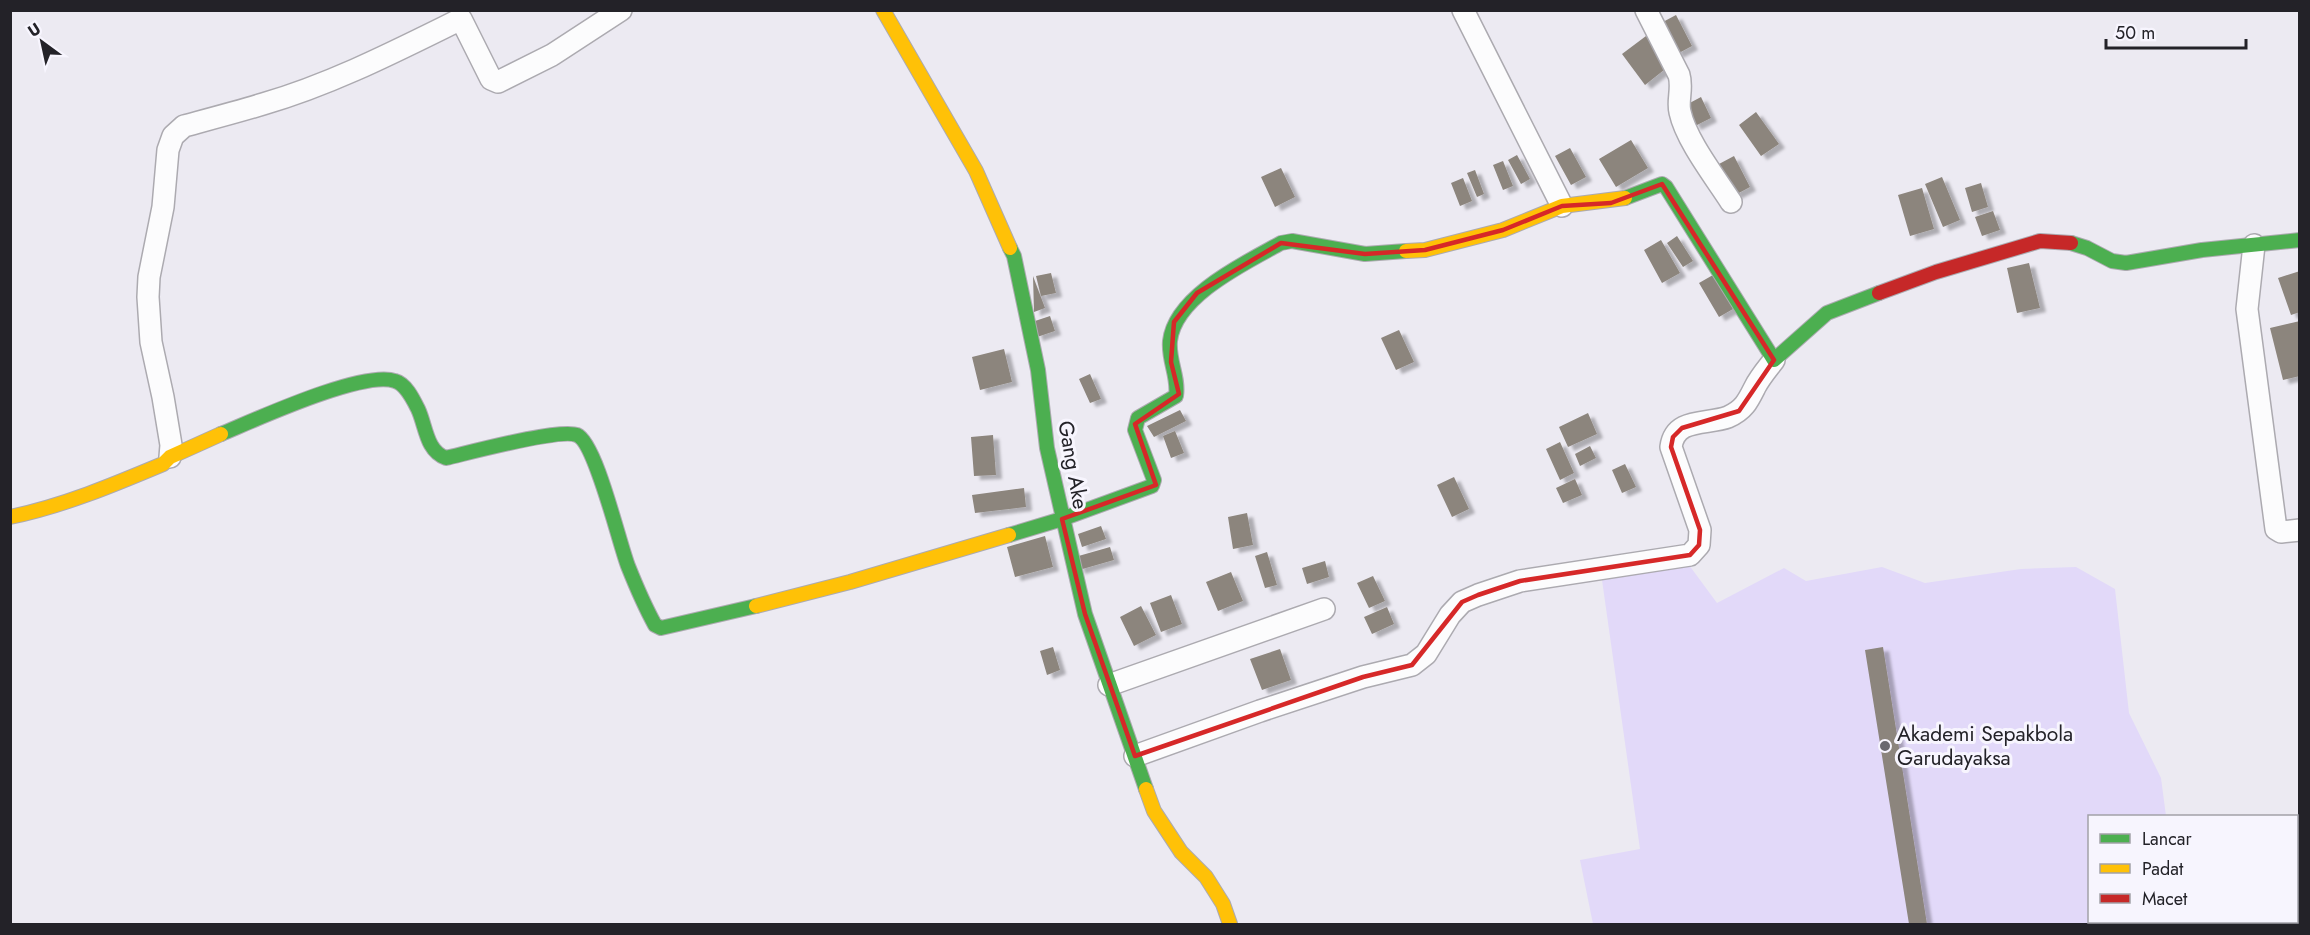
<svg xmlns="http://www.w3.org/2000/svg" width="2310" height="935" font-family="Jost,sans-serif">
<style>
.green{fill:#e2d9f9}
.building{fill:#8c857d;filter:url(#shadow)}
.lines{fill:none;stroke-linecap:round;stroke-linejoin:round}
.street-casing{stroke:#acaab0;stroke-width:24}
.fast-casing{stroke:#acaab0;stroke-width:16}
.slow-casing{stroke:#acaab0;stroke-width:16}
.jam-casing{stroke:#acaab0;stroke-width:16}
.path{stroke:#d4d4d6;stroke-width:3;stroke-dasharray:4.5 3;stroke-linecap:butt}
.street{stroke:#fcfcfd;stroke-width:21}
.fast{stroke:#4caf50;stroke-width:14}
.slow{stroke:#ffc107;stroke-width:14}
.jam{stroke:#c62828;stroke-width:14}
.marked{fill:none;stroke:#d62828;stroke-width:4.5;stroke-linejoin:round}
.poi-dot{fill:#69686f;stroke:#f7f5fe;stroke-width:2}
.labels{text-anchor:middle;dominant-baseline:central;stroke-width:6;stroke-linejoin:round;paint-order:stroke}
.street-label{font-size:21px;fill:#232228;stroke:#f7f5fe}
.poi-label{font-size:21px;fill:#232228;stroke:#f7f5fe;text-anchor:start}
</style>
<defs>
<filter id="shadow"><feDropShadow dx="6" dy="4" stdDeviation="1.5" flood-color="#0004"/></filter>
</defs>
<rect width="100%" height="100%" fill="#eceaf2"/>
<path class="green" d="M1689 565 1717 603 1784 568 1806 581 1882 567 1925 583 2021 569 2076 567 2115 589 2129 713 2161 778 2166 816H2090V922H2236L2237 924H1593L1580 860 1640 849 1602 580Z"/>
<path class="building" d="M1676 15 1692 46 1677 54 1661 23Z
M1646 36 1669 66 1645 85 1622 54Z
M1701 97 1711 118 1695 126 1684 106Z
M1756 112 1779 144 1761 156 1739 125Z
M1631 140 1648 168 1616 187 1599 159Z
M1570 148 1586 177 1571 185 1555 156Z
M1517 155 1530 179 1521 184 1508 160Z
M1734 156 1750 187 1735 195 1719 164Z
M1503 161 1513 186 1503 190 1493 165Z
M1281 168 1295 197 1275 207 1261 177Z
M1475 170 1484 194 1477 197 1467 173Z
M1942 177 1960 220 1943 227 1925 184Z
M1463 178 1472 201 1460 206 1451 183Z
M1981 183 1988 207 1972 212 1965 188Z
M1922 188 1934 229 1910 236 1898 195Z
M1993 211 2000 230 1982 236 1975 217Z
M1677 236 1693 261 1683 267 1667 243Z
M1661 240 1680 273 1662 283 1644 250Z
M2029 263 2040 308 2017 313 2007 268Z
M2300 271V312L2291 315 2278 278Z
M1051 273 1056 293 1041 296 1036 276Z
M1713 275 1733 309 1719 317 1699 283Z
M1033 276 1045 308 1034 312Z
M1050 316 1055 331 1037 337 1032 322Z
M2300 321V376L2283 380 2270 328Z
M1399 330 1414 362 1396 370 1381 338Z
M1004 349 1012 382 980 390 972 357Z
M1090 374 1101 399 1090 403 1079 379Z
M1180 410 1186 421 1154 437 1147 426Z
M1588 413 1597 434 1568 447 1559 427Z
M1175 431 1184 453 1171 458 1163 436Z
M993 435 996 475 974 476 971 437Z
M1560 442 1574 473 1560 480 1546 449Z
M1590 446 1596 458 1580 466 1575 454Z
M1625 464 1636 487 1622 493 1612 470Z
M1454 477 1469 509 1452 517 1437 485Z
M1575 479 1582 495 1563 503 1556 488Z
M1024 488 1026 507 975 513 972 495Z
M1247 513 1253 545 1233 549 1228 517Z
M1101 526 1106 539 1082 547 1078 534Z
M1045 536 1053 567 1015 577 1007 547Z
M1110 547 1114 560 1079 570 1075 557Z
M1267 552 1277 585 1265 588 1255 556Z
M1325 561 1329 577 1307 584 1302 568Z
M1231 572 1243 601 1218 611 1206 582Z
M1373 576 1385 601 1369 608 1357 583Z
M1171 595 1182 624 1161 632 1150 603Z
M1141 606 1156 635 1134 646 1120 617Z
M1387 607 1394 624 1372 634 1364 617Z
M1053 647 1060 670 1047 675 1040 651Z
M1883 647 1927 924H1909L1865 650Z
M1280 649 1291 680 1262 690 1250 659Z"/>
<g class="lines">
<g class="street-casing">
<path id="street" d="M1463 10 1562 206
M1646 10 1679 75C1683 88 1677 101 1680 112 1686 140 1715 177 1731 202
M2254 245 2247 309 2276 529 2281 532 2300 530
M170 457 171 445 163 397 151 342 148 297 149 277 163 207 168 150 173 136 184 126C210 119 237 112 263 104 332 84 396 51 461 19L491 79 498 82 552 55 621 10
M1109 685 1324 609
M1135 756 1260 711 1363 677 1412 665 1426 654 1450 615 1462 602 1478 595 1520 581 1690 555 1699 545 1700 530 1671 447C1675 417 1707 425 1728 417 1744 410 1748 401 1755 387 1760 377 1768 368 1774 360"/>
</g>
<g class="fast-casing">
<path id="fast" d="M1625 198 1662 184 1666 187 1774 360 1827 313 1879 293
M2071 243 2087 248 2112 261 2126 263 2202 250 2300 240
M1010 248 1014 256 1038 370 1047 448 1085 614 1146 789
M221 434C255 420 363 370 395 381 406 384 413 399 418 409 426 426 426 451 446 458 468 453 560 428 577 435 596 443 619 543 628 566 636 586 645 607 655 625L661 628 756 606
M1009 535 1062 519 1152 486 1154 480 1135 430 1138 418 1176 396C1179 377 1168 360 1170 341 1175 296 1245 263 1281 243L1292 241 1365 254 1406 251"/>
</g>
<g class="slow-casing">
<path id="slow" d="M883 10 976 171 1010 248
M1406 251 1425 250 1503 230 1562 206 1625 198
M10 517C63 506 113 485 163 464L170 457 221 434
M756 606 850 582 1009 535
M1146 789 1154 811 1181 852 1206 877 1223 904 1230 924"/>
</g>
<g class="jam-casing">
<path id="jam" d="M1879 293 1936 272 2040 241 2071 243"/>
</g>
<path class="path" d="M2154 922V924"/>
<use href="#street" class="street"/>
<use href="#fast" class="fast"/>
<use href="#slow" class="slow"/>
<use href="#jam" class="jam"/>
</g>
<path class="marked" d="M1662 184 1774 360 1739 411 1682 428 1673 437 1671 447 1700 530 1699 545 1690 555 1520 581 1478 595 1462 602 1412 665 1363 677 1135 756 1085 614 1062 519 1156 485 1135 424 1179 394 1171 362 1174 322 1197 293 1281 243 1365 254 1425 250 1503 230 1562 206 1611 203Z"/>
<circle class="poi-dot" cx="1885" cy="746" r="6"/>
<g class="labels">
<g class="street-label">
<text transform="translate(1073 465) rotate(80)">Gang Ake</text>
</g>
<g class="poi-label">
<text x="1897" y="734">Akademi Sepakbola<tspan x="1897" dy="24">Garudayaksa</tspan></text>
</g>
</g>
<rect width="2310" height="935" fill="none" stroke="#232228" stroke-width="24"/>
<rect x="2088" y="815" width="210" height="108" fill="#f7f5fe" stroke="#a2a1a8" stroke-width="1.5"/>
<rect x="2100" y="834" width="30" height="9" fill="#4caf50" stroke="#a2a1a8" stroke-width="1.5"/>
<text x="2142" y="845" font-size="18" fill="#232228">Lancar</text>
<rect x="2100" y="864" width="30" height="9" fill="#ffc107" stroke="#a2a1a8" stroke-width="1.5"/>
<text x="2142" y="875" font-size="18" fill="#232228">Padat</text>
<rect x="2100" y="894" width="30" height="9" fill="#c62828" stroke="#a2a1a8" stroke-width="1.5"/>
<text x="2142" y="905" font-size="18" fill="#232228">Macet</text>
<g transform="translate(42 42) rotate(327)" stroke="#f7f5fe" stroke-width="4.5" paint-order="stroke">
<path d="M0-4.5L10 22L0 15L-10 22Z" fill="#232228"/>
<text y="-9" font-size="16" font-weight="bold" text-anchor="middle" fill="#232228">U</text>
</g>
<path d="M2106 39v9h140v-9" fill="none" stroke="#232228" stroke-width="3"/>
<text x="2115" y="39" font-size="18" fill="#232228" stroke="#f7f5fe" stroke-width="4.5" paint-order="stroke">50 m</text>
</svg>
